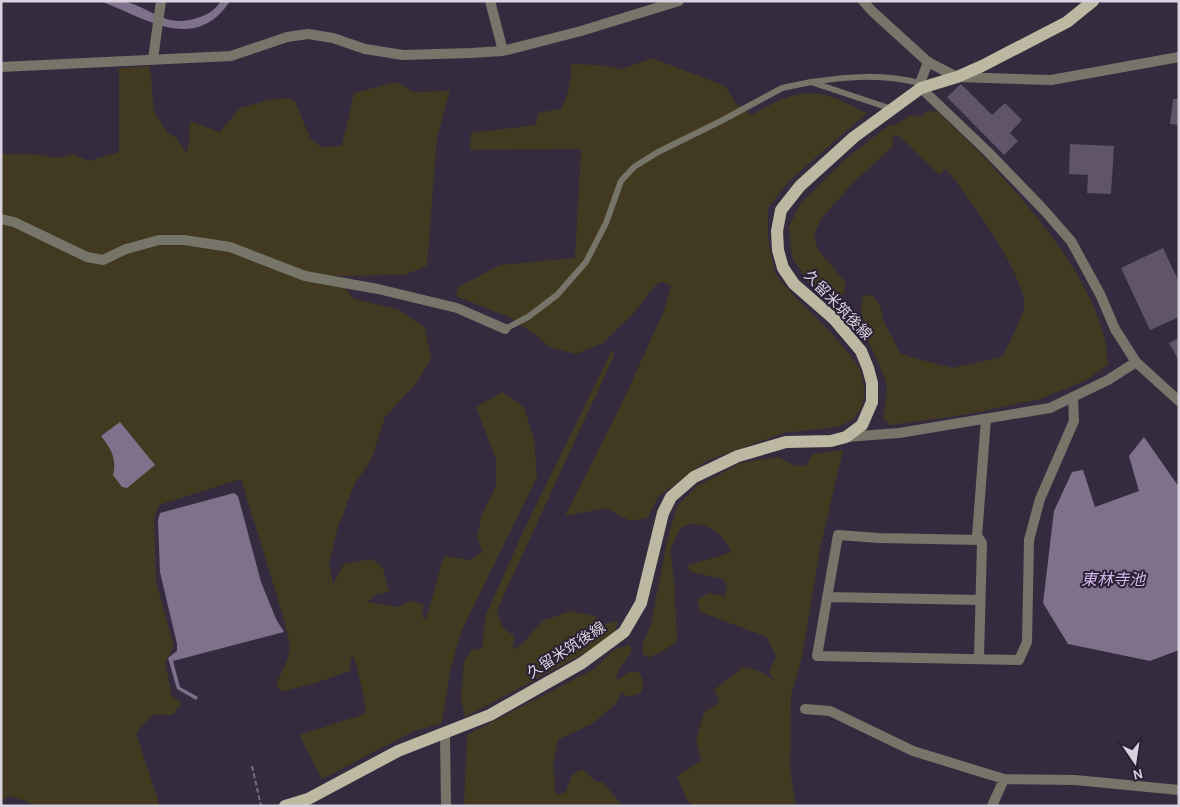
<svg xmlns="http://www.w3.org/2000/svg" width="1180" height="807" font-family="Karla,'Noto Sans JP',sans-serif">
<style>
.green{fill:#413a20}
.water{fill:#7f708c}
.building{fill:#5f546a}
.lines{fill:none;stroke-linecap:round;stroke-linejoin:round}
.path{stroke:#756c7d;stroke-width:2;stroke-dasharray:5 2.5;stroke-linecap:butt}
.service{stroke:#777469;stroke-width:6}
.minor{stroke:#777469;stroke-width:10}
.tertiary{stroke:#777469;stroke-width:10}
.primary{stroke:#bdb8a1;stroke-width:12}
.labels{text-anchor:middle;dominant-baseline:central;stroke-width:4;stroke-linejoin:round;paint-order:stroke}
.street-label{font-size:15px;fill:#d9d2df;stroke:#2b2134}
.water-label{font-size:16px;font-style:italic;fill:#d1b6e9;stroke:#2b2134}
</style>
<rect width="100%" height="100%" fill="#352b3f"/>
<path class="green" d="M652 58 725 86 736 104 752 115C777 101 798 88 828 96 841 99 854 108 867 113L791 179 768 208V239L775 273 792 294 834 336 860 368 865 393 861 409 852 420 838 427 783 433 706 461 659 496 647 518 630 521 606 508 565 516 621 405 663 313 671 286 661 281 652 289 632 315 603 343 576 354 549 347 537 336 509 317 456 296 458 287 500 265 575 258 581 149 470 150 471 133 536 125 538 113 561 109C568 95 572 80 571 64L599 65 622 69Z
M150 66 154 111 167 132 177 138 186 153 188 149 190 121 220 132 240 108 269 100 288 98 295 102 310 138 321 147 342 146 354 93 397 82 413 92 450 91 437 137 427 266 404 275 334 276 354 299 398 309 425 328 431 358 418 381 385 417 372 458 354 485 337 530 329 564 333 584 344 564 372 559 383 568 389 592 377 594 367 602 398 607 410 601 423 604 422 617 426 619 444 556 471 560 482 552 477 536 482 514 496 486V460L476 407 502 392 524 407 534 440 537 477 461 632 450 672 442 723 412 732 322 779 299 735 365 714V702L354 656 351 659 350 671 315 683 281 692 276 684 287 661 290 646 284 619 241 479 159 505 154 519 156 582 173 643 172 650 165 663 172 696 182 703 173 715H152L136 733 160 806H32L29 802 9 796 1 801V154H34L59 158 73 154 89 161 119 152V68Z
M926 111 938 112C998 169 1106 278 1108 365L1085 381 1040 399 963 415 889 425 883 417C884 407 889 393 886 383 878 353 854 329 863 296L872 295 880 305 883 320 900 353 918 359 953 368 1002 357C1007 348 1023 316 1024 308 1028 278 966 193 946 169L939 175 899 136 893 135 892 147 852 184 821 219 814 235 818 250 846 283 844 294 831 299 807 281 792 257 789 226 801 203 848 157 888 126 896 125 911 115 921 117Z
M613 348V358L497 610C501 624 501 629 514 635L513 650 524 642 542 621 571 611 594 616 605 624 618 621 615 631 602 644 465 717 461 698 464 661 472 650 482 648 486 615 522 534Z
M843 450 820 549 802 657 791 696 790 770 796 806H693L687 800 677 776 701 761 696 740 704 712 720 702 714 690 743 667 757 670 774 680 769 672 776 657 767 637 700 612 697 599 709 593 725 596 727 586 723 579 691 572 687 565 717 557 731 552C726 537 712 525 695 524 691 523 685 527 680 528L670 551 674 578 677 642 663 651 648 658 642 653 643 642 651 624 667 542 677 506 697 486 741 463 778 457 795 466H806L813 454Z
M629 645 632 651 621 666 615 679H619L630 671 640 673 644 685 640 693 628 697 621 692 616 704 593 723 558 740 553 765 556 795 566 792 572 775 582 769 595 781 604 783 622 806H464L467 735 594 669 614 650Z"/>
<path class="water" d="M100 1C107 1 116 0 123 1 153 8 166 30 200 17 209 14 216 9 221 1H230C195 55 144 17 100 1Z
M120 422 155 465 127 488 122 487 113 475C117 458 111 449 101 436Z
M1144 437 1179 487V650L1150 661 1068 644 1043 603 1054 511 1072 472 1083 470 1095 507 1139 491 1129 456Z
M234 493 238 496 261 582 276 619 284 632 173 661 180 687 198 697 196 700 177 689 168 658 177 651V644L160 572 158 520 160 513Z"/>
<path class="building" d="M961 84 992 115 1005 103 1022 120 1010 133 1018 141 1004 155 947 97Z
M1173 99H1179V125L1170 124Z
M1070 144 1114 146 1111 194 1087 193 1088 175 1069 174Z
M1163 248 1179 282V317L1150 330 1121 268Z
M1179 338V361L1169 343Z"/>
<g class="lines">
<path class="path" d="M252 766 261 806"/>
<path class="service" d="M812 82C851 76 882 74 920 83
M505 329 528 317 557 295 586 262 606 223 621 181 634 167 658 152 721 121 782 88 811 82 892 109"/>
<path class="minor" d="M490 1 503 51
M153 59 161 1
M928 62 920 83 921 88 988 152 1044 210 1071 241 1100 294 1115 329 1136 362 1179 401
M1 67 231 56 287 37 308 34 333 38 365 49 403 55 471 53 503 51 581 31 679 1
M1 219 14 222 87 257 103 260 126 249 159 240H184L230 247 305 276 378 289 457 308 505 329
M846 437 899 433 1050 408 1108 380 1136 362
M980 540 879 538 838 535 817 656 1019 660 1027 642 1029 540 1040 499 1074 421 1073 397
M827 597 980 600
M979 658 982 543 977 536 986 419
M805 709 830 711 913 751 1004 779 1075 780 1179 790
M445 734 446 806
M992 806 1004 779"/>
<path class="tertiary" d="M863 1 872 11 928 62 957 77 1051 80 1179 57"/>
<path class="primary" d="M285 806 308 799 398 751 490 715 582 663 624 632 641 603 663 513 671 497 694 477 738 456 786 442 831 441 846 437 862 425 872 402V383L868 368 861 351 834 319 794 284 783 268 778 250 777 231 781 210 800 186 854 137 921 88 957 77 982 66 1067 22 1093 1"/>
</g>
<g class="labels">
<g class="street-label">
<text transform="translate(838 305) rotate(46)">久留米筑後線</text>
<text transform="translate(566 650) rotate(-33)">久留米筑後線</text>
</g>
<g class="water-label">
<text x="1113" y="579">東林寺池</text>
</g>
</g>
<rect width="1180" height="807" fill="none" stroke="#d9d2df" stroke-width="5"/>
<g transform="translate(1135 762) rotate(167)" stroke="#2b2134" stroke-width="4" paint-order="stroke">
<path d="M0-4L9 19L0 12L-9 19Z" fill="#d9d2df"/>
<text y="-8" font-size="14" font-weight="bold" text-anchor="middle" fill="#d9d2df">N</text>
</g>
</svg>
